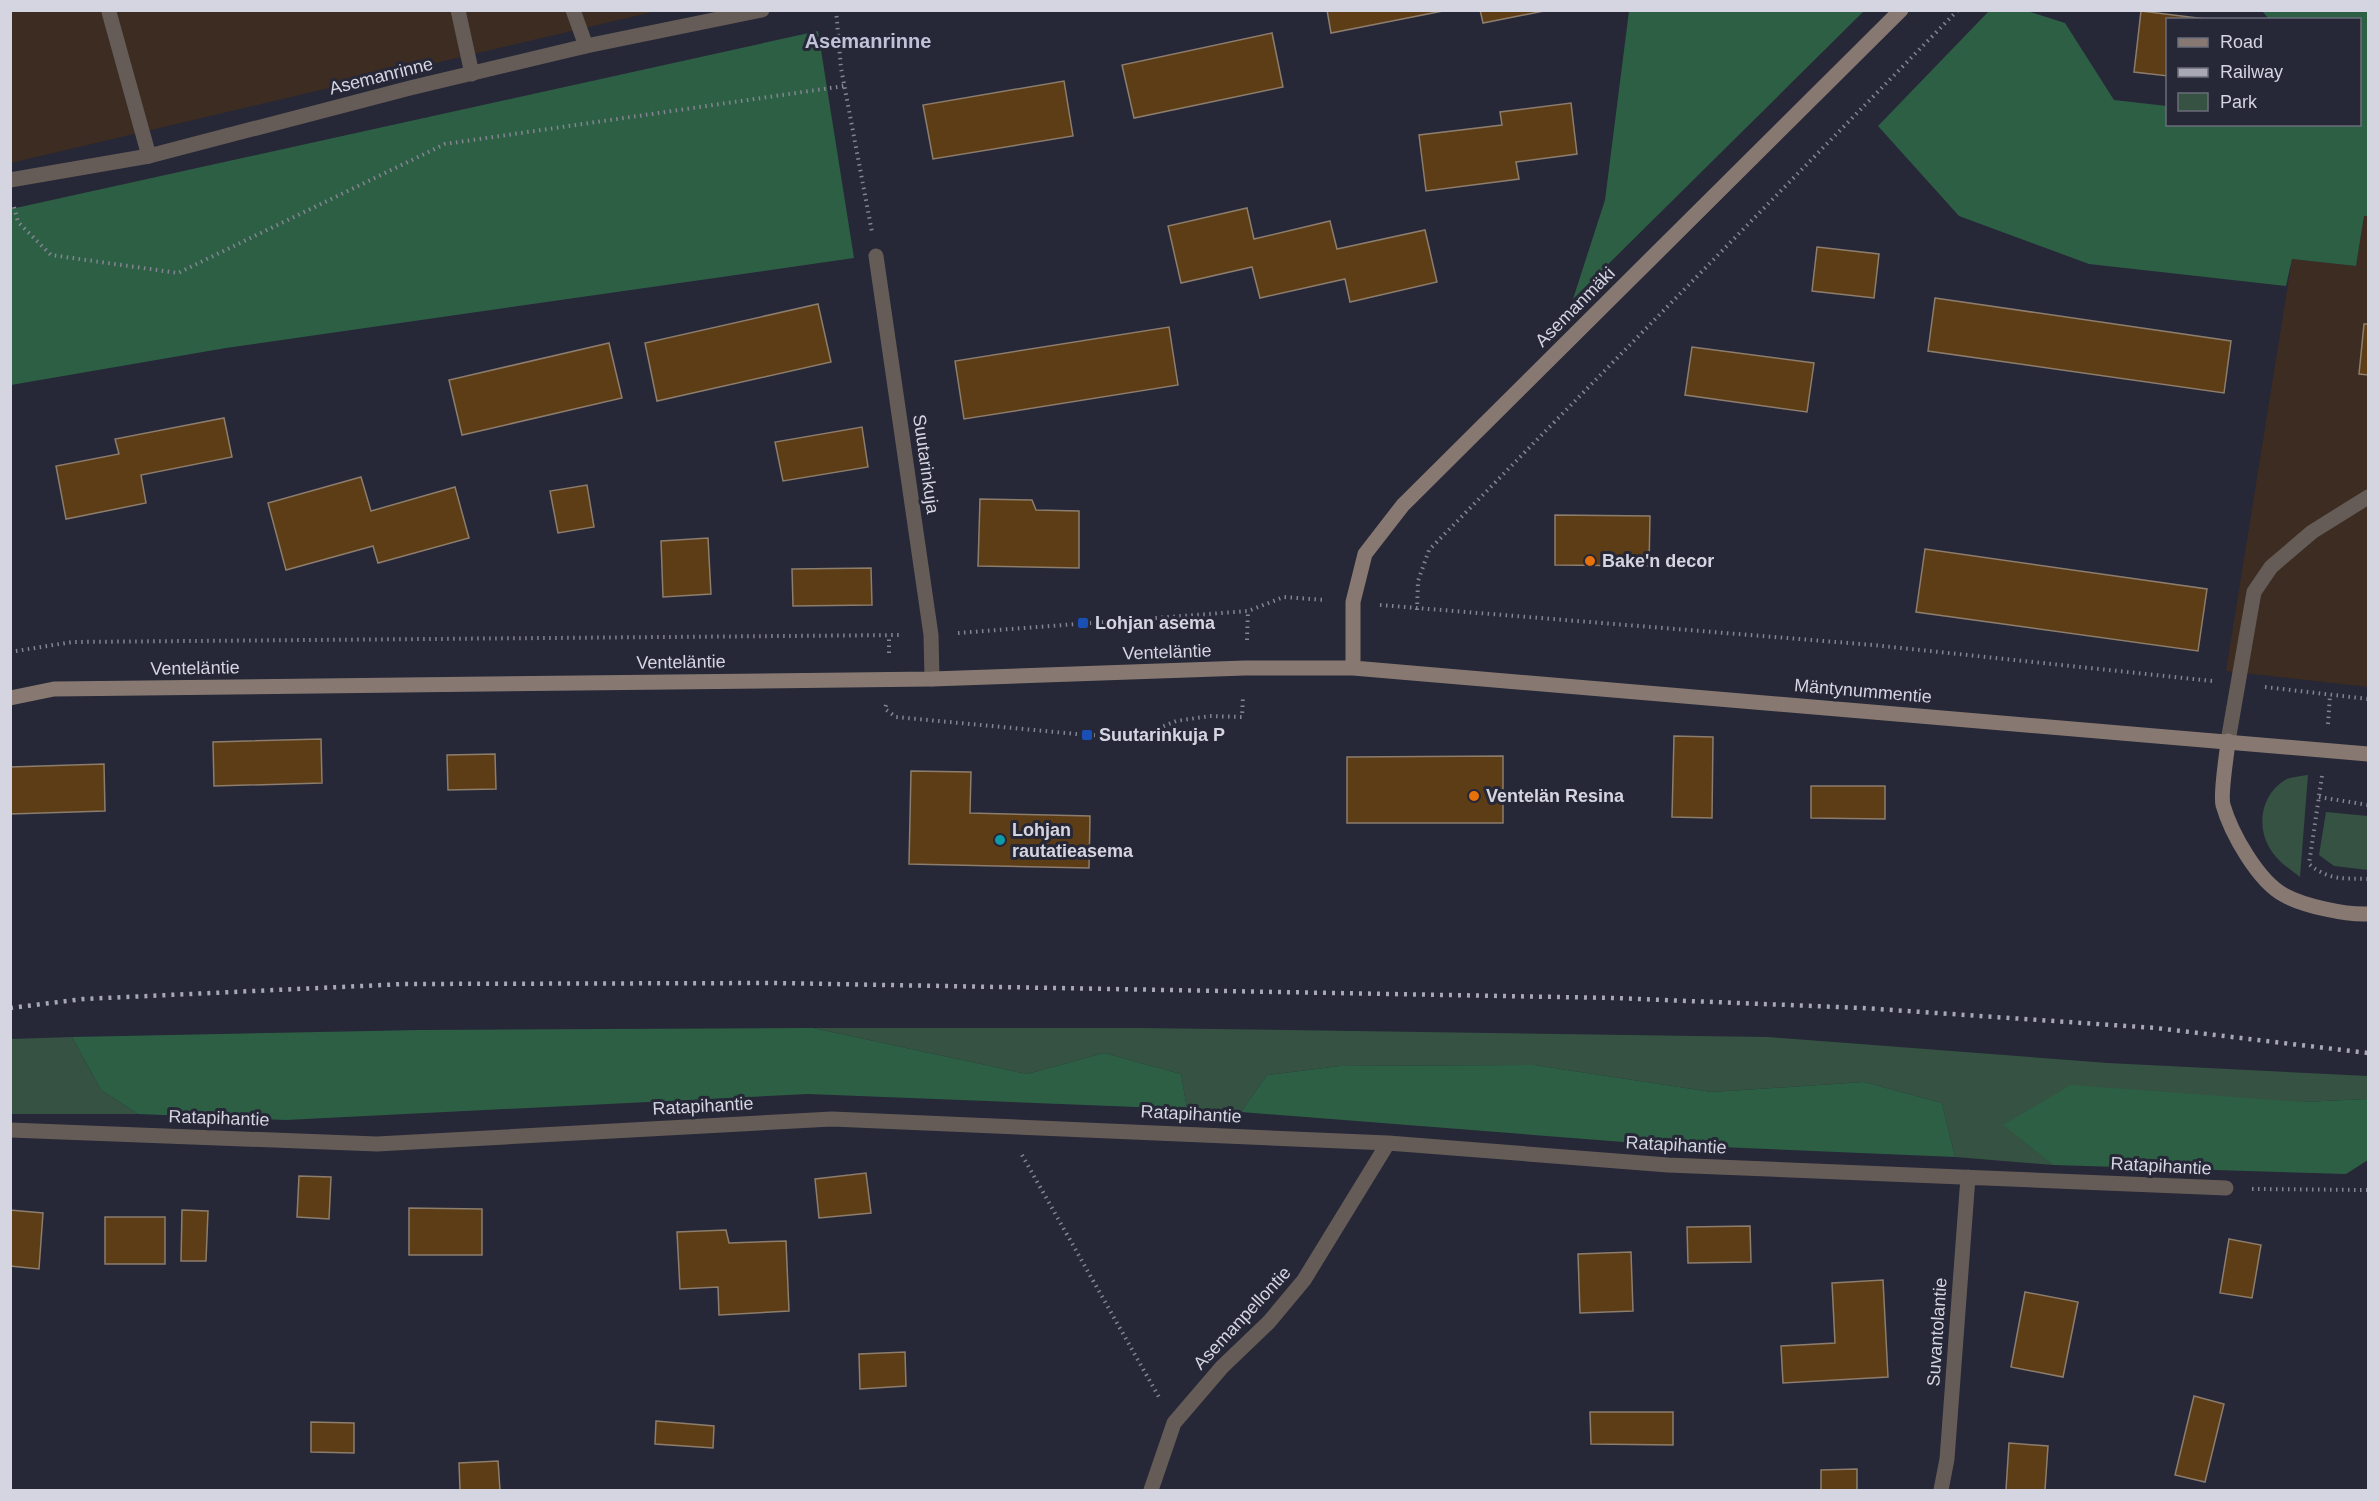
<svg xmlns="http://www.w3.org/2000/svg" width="2379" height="1501" font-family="Arial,sans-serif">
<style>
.industrial{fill:#3c2c21}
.green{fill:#355242}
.forest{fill:#2d5f45}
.building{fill:#5d3d16;stroke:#8c7d6d;stroke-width:1.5}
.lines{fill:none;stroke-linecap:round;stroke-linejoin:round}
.path{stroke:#848592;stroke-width:4;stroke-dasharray:1.5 4.5;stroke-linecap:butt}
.lane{stroke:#655c57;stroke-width:15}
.street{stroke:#655c57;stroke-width:15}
.secondary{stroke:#877971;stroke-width:15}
.rail{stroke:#a7a8b4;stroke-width:4.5;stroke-dasharray:3 6;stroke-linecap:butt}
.food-dot{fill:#e8710a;stroke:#262737;stroke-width:2}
.transit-dot{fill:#1a4fb4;stroke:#262737;stroke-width:2}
.culture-dot{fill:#0f9aa8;stroke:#262737;stroke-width:2}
.labels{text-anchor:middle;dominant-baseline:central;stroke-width:6;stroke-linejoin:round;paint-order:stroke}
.street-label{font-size:18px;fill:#d4d5e0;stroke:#262737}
.poi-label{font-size:18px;font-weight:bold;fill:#d4d5e0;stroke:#262737;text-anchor:start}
.neighbourhood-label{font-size:20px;font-weight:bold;fill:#c0c2d8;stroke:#262737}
</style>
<rect width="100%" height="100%" fill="#262737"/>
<path class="industrial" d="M11 10 657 11 11 163Z
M2364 216H2368V687L2226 671 2292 259 2356 266Z"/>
<path class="green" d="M2308 775 2300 877C2288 868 2276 860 2269 847 2256 824 2262 794 2285 780 2291 777 2301 776 2308 775Z
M2326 812 2368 816V870L2334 866 2319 855Z
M813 1028H1143L1768 1037 2108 1063 2368 1076V1099L2303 1102 2004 1125 2053 1165 1955 1157 1942 1103 1864 1082 1712 1092 1534 1065 1340 1066 1267 1075 1241 1112 1187 1109 1181 1074 1104 1053 1027 1074Z
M72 1037 101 1090 138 1114H11L10 1039Z"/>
<path class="forest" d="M1629 11H1864L1573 299 1605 200Z
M1989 11H2027L2065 23 2114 100 2167 106 2168 124H2360V20L2269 19 2262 11H2368V216H2364L2356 266 2292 259 2286 286 2089 264 1959 216 1878 126Z
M818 31 854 258 226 348 11 385V209Z
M813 1028 1027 1074 1104 1053 1181 1074 1187 1109 808 1094 286 1120 138 1114 101 1090 72 1037 420 1030Z
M1534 1065 1712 1092 1864 1082 1942 1103 1955 1157 1649 1144 1241 1112 1267 1075 1340 1066Z
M2071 1085 2303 1102 2368 1099V1160L2346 1174 2053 1165 2003 1125Z"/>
<path class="building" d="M1327 10H1448L1331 33Z
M1480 10H1549L1483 23Z
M2141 11 2214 20H2168V76L2134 72Z
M1272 33 1283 87 1134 118 1122 65Z
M1064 81 1073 136 933 159 923 105Z
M1571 103 1577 154 1516 162 1519 179 1426 191 1419 135 1502 125 1500 112Z
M1247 208 1254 239 1330 221 1337 249 1425 230 1437 282 1350 302 1345 279 1260 298 1252 267 1181 283 1168 226Z
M1817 247 1879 254 1874 298 1812 291Z
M1935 298 2231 341 2224 393 1928 351Z
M818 304 831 362 657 401 645 343Z
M2364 324H2368V375L2359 374Z
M1169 327 1178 385 964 419 955 361Z
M609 343 622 398 462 435 449 380Z
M1692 347 1814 363 1807 412 1685 395Z
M224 418 232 457 141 475 146 503 66 519 56 466 119 454 115 439Z
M862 427 868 467 783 481 775 442Z
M361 477 371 511 455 487 469 538 378 563 373 546 286 570 268 503Z
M587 485 594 527 558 533 550 491Z
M980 499 1032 500 1036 510 1079 511V568L978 566Z
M1555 515 1650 516 1649 566 1555 565Z
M708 538 711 594 663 597 661 541Z
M1925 549 2207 589 2198 651 1916 612Z
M871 568 872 605 793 606 792 569Z
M1674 736 1713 737 1712 818 1672 817Z
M321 739 322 783 214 786 213 742Z
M495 754 496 789 448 790 447 755Z
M1503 756V823H1347V757Z
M104 764 105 811 10 814V767Z
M911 771 971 772 970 813 1090 816 1089 868 909 864Z
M1811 786H1885V819L1811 818Z
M866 1173 871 1213 819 1218 815 1179Z
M299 1176 331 1177 329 1219 297 1217Z
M409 1208 482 1209V1255H409Z
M10 1210 43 1213 39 1269 10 1266Z
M182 1210 208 1211 206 1261H181Z
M105 1217H165V1264H105Z
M1750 1226 1751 1262 1688 1263 1687 1227Z
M726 1230 729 1243 786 1241 789 1311 719 1315 718 1287 680 1289 677 1232Z
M2229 1239 2261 1245 2252 1298 2220 1293Z
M1631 1252 1633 1311 1580 1313 1578 1254Z
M1883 1280 1888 1377 1783 1383 1781 1346 1835 1343 1832 1283Z
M2025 1292 2078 1302 2063 1377 2011 1367Z
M905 1352 906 1386 860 1389 859 1354Z
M2194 1396 2224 1404 2205 1482 2175 1475Z
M1590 1412H1673V1445L1591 1444Z
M656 1421 714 1426 713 1448 655 1444Z
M311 1422 354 1423V1453L311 1452Z
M2009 1443 2048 1446 2045 1490H2006Z
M498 1461 500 1490H460L459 1463Z
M1857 1469V1490H1821V1470Z"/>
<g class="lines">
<path class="path" d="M836 10 841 68 872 232
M14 207 18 222 51 255 178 273 445 144 844 86
M1380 605 1873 645 2212 681
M1417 610 1418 581 1429 550 1958 10
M958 633 1248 611 1284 597 1325 600
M1247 640 1248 611
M10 652 72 642 903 635
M889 653V635
M2265 687 2368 699
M886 705 885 709 896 717 1087 735 1140 736 1176 721 1210 716 1242 717 1243 696
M2328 724 2330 695
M2322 776 2309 864C2329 881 2344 878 2368 879
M2319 797 2368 805
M1022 1155 1160 1399
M2252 1189 2368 1190"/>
<path class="lane" d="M458 10 472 74
M573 10 586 46
M109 12 149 156
M2228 741 2254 592 2271 567 2312 532 2368 497"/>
<path class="street" d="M10 180 149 156 410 88 586 46 762 10
M876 256 931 635 932 679
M10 1130 377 1144 832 1119 1388 1143 1668 1165 2226 1188
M1151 1490 1174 1423 1222 1367 1269 1322 1304 1280 1388 1143
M1941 1490 1947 1459 1968 1177"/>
<path class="secondary" d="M1353 668V602L1365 554 1403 505 1901 10
M10 698 54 689 932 679 1245 668H1353L2368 754
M2228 741C2227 755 2220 793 2223 805 2231 833 2258 881 2284 895 2304 906 2346 915 2368 914"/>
<path class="rail" d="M10 1008 83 999 404 984 776 983 1614 998 1863 1008 2156 1028 2368 1053"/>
</g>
<g class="food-dot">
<circle cx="1590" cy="561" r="6"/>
<circle cx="1474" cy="796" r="6"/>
</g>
<g class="transit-dot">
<rect x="1077" y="617" width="12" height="12" rx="3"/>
<rect x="1081" y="729" width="12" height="12" rx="3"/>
</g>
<circle class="culture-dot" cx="1000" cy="840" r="6"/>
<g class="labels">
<g class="street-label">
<text transform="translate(381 76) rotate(-14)">Asemanrinne</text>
<text transform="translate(1575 307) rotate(-45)">Asemanmäki</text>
<text transform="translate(926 464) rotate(82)">Suutarinkuja</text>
<text transform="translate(1167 652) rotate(-2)">Venteläntie</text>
<text transform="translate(681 662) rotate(-1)">Venteläntie</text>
<text transform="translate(195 668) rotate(-1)">Venteläntie</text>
<text transform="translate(1863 691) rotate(5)">Mäntynummentie</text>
<text transform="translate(703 1106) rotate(-3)">Ratapihantie</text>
<text transform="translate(1191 1114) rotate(3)">Ratapihantie</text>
<text transform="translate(219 1118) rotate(2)">Ratapihantie</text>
<text transform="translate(1676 1145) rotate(3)">Ratapihantie</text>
<text transform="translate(2161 1166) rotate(3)">Ratapihantie</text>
<text transform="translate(1242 1318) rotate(-47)">Asemanpellontie</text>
<text transform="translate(1937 1332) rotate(-86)">Suvantolantie</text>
</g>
<g class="poi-label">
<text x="1602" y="561">Bake'n decor</text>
<text x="1095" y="623">Lohjan asema</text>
<text x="1099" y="735">Suutarinkuja P</text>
<text x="1486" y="796">Ventelän Resina</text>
<text x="1012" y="830">Lohjan<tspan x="1012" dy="21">rautatieasema</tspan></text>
</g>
<g class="neighbourhood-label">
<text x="868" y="41">Asemanrinne</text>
</g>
</g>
<rect width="2379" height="1501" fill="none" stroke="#d4d5e0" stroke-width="24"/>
<rect x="2166" y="18" width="195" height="108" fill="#262737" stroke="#6c6d7b" stroke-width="1.5"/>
<rect x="2178" y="38" width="30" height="9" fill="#877971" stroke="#6c6d7b" stroke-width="1.5"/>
<text x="2220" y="48" font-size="18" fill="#d4d5e0">Road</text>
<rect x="2178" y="68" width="30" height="9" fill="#a7a8b4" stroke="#6c6d7b" stroke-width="1.5"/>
<text x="2220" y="78" font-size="18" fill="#d4d5e0">Railway</text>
<rect x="2178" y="93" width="30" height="18" fill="#355242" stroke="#6c6d7b" stroke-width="1.5"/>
<text x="2220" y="108" font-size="18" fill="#d4d5e0">Park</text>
</svg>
